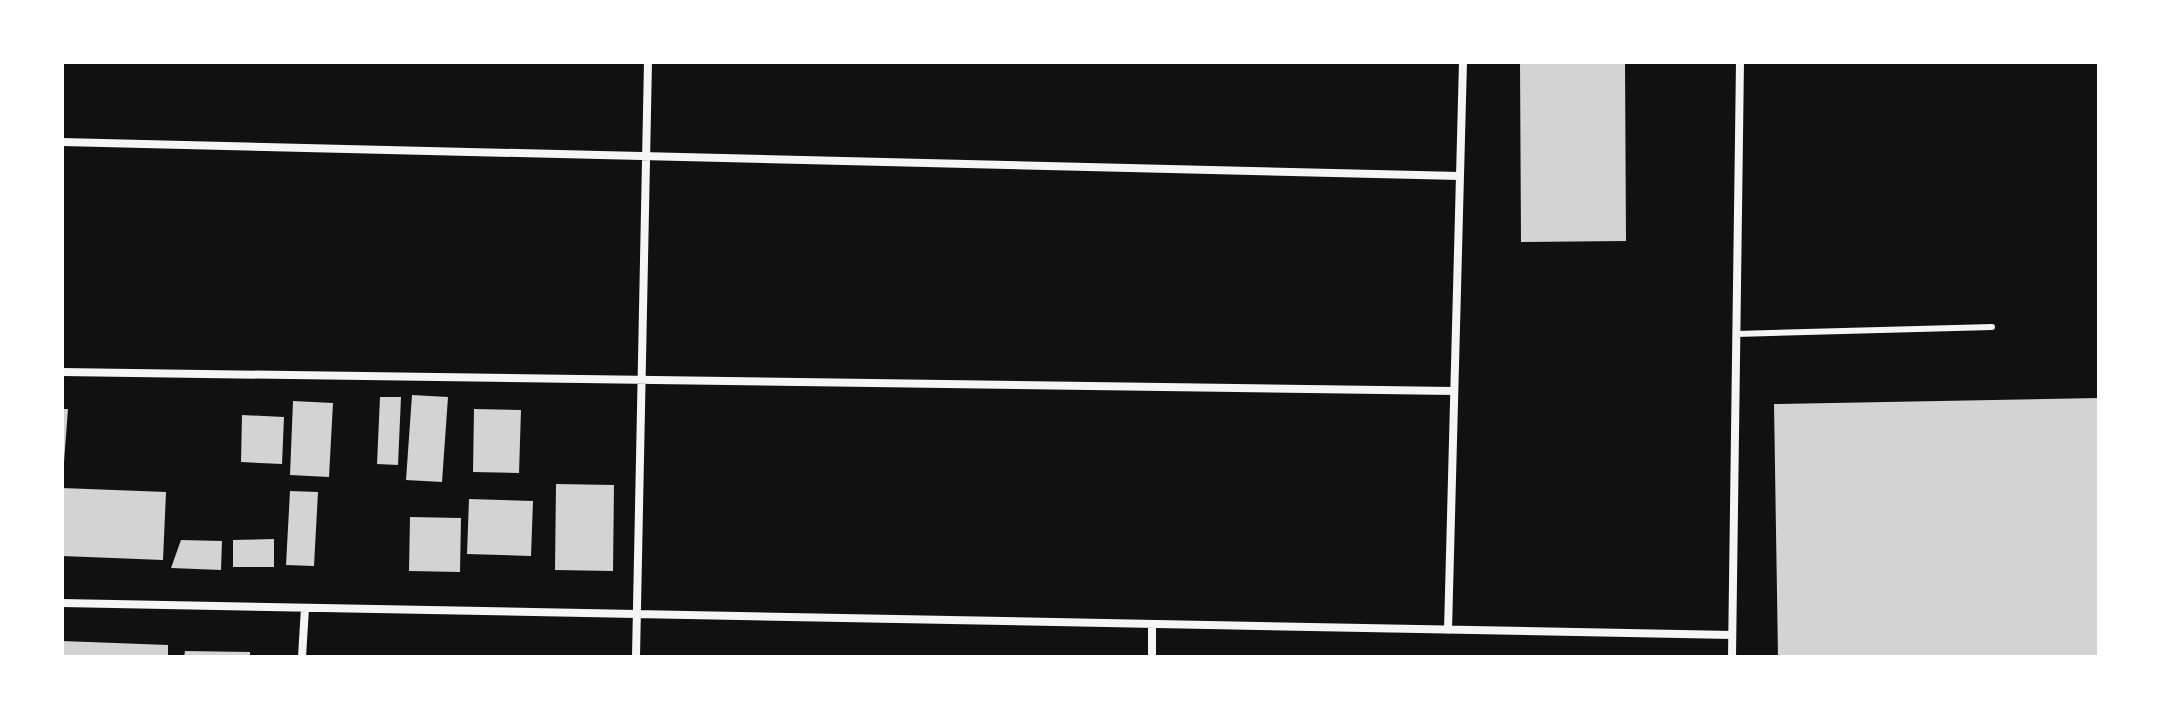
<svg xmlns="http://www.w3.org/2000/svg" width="2161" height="719" font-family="Literata,serif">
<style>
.building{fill:#d3d3d3}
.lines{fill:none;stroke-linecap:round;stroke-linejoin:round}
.service{stroke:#f5f5f5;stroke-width:6}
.minor{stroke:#f5f5f5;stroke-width:8}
</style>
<rect width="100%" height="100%" fill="#111"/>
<path class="building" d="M1520 62H1625L1626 241 1521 242Z
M412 395 448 397 442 482 406 480Z
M380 397H401L398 465 377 464Z
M2099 398V657H1778L1774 404Z
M293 401 333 403 329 477 290 475Z
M62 409H68L64 462H62Z
M474 409 521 410 519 473 473 472Z
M242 415 284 417 282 464 241 462Z
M556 484 614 485 613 571 555 570Z
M62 488 166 492 163 560 62 556Z
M290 491 318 492 314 566 286 565Z
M469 499 533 501 531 556 467 554Z
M410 517 461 518 460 572 409 571Z
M274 539V567H233V540Z
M181 540 222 541 221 570 171 568Z
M62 641 168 645V657H62Z
M185 651 250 652V657H184Z"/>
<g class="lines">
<path class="service" d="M1736 334 1992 327"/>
<path class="minor" d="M62 142 1460 176
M62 372 1454 391
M62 603 1732 635
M1152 624V657
M1448 630 1463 62
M302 657 305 608
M636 657 648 62
M1732 657 1740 62"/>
</g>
<rect width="2161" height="719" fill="none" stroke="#ffffff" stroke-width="128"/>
</svg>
